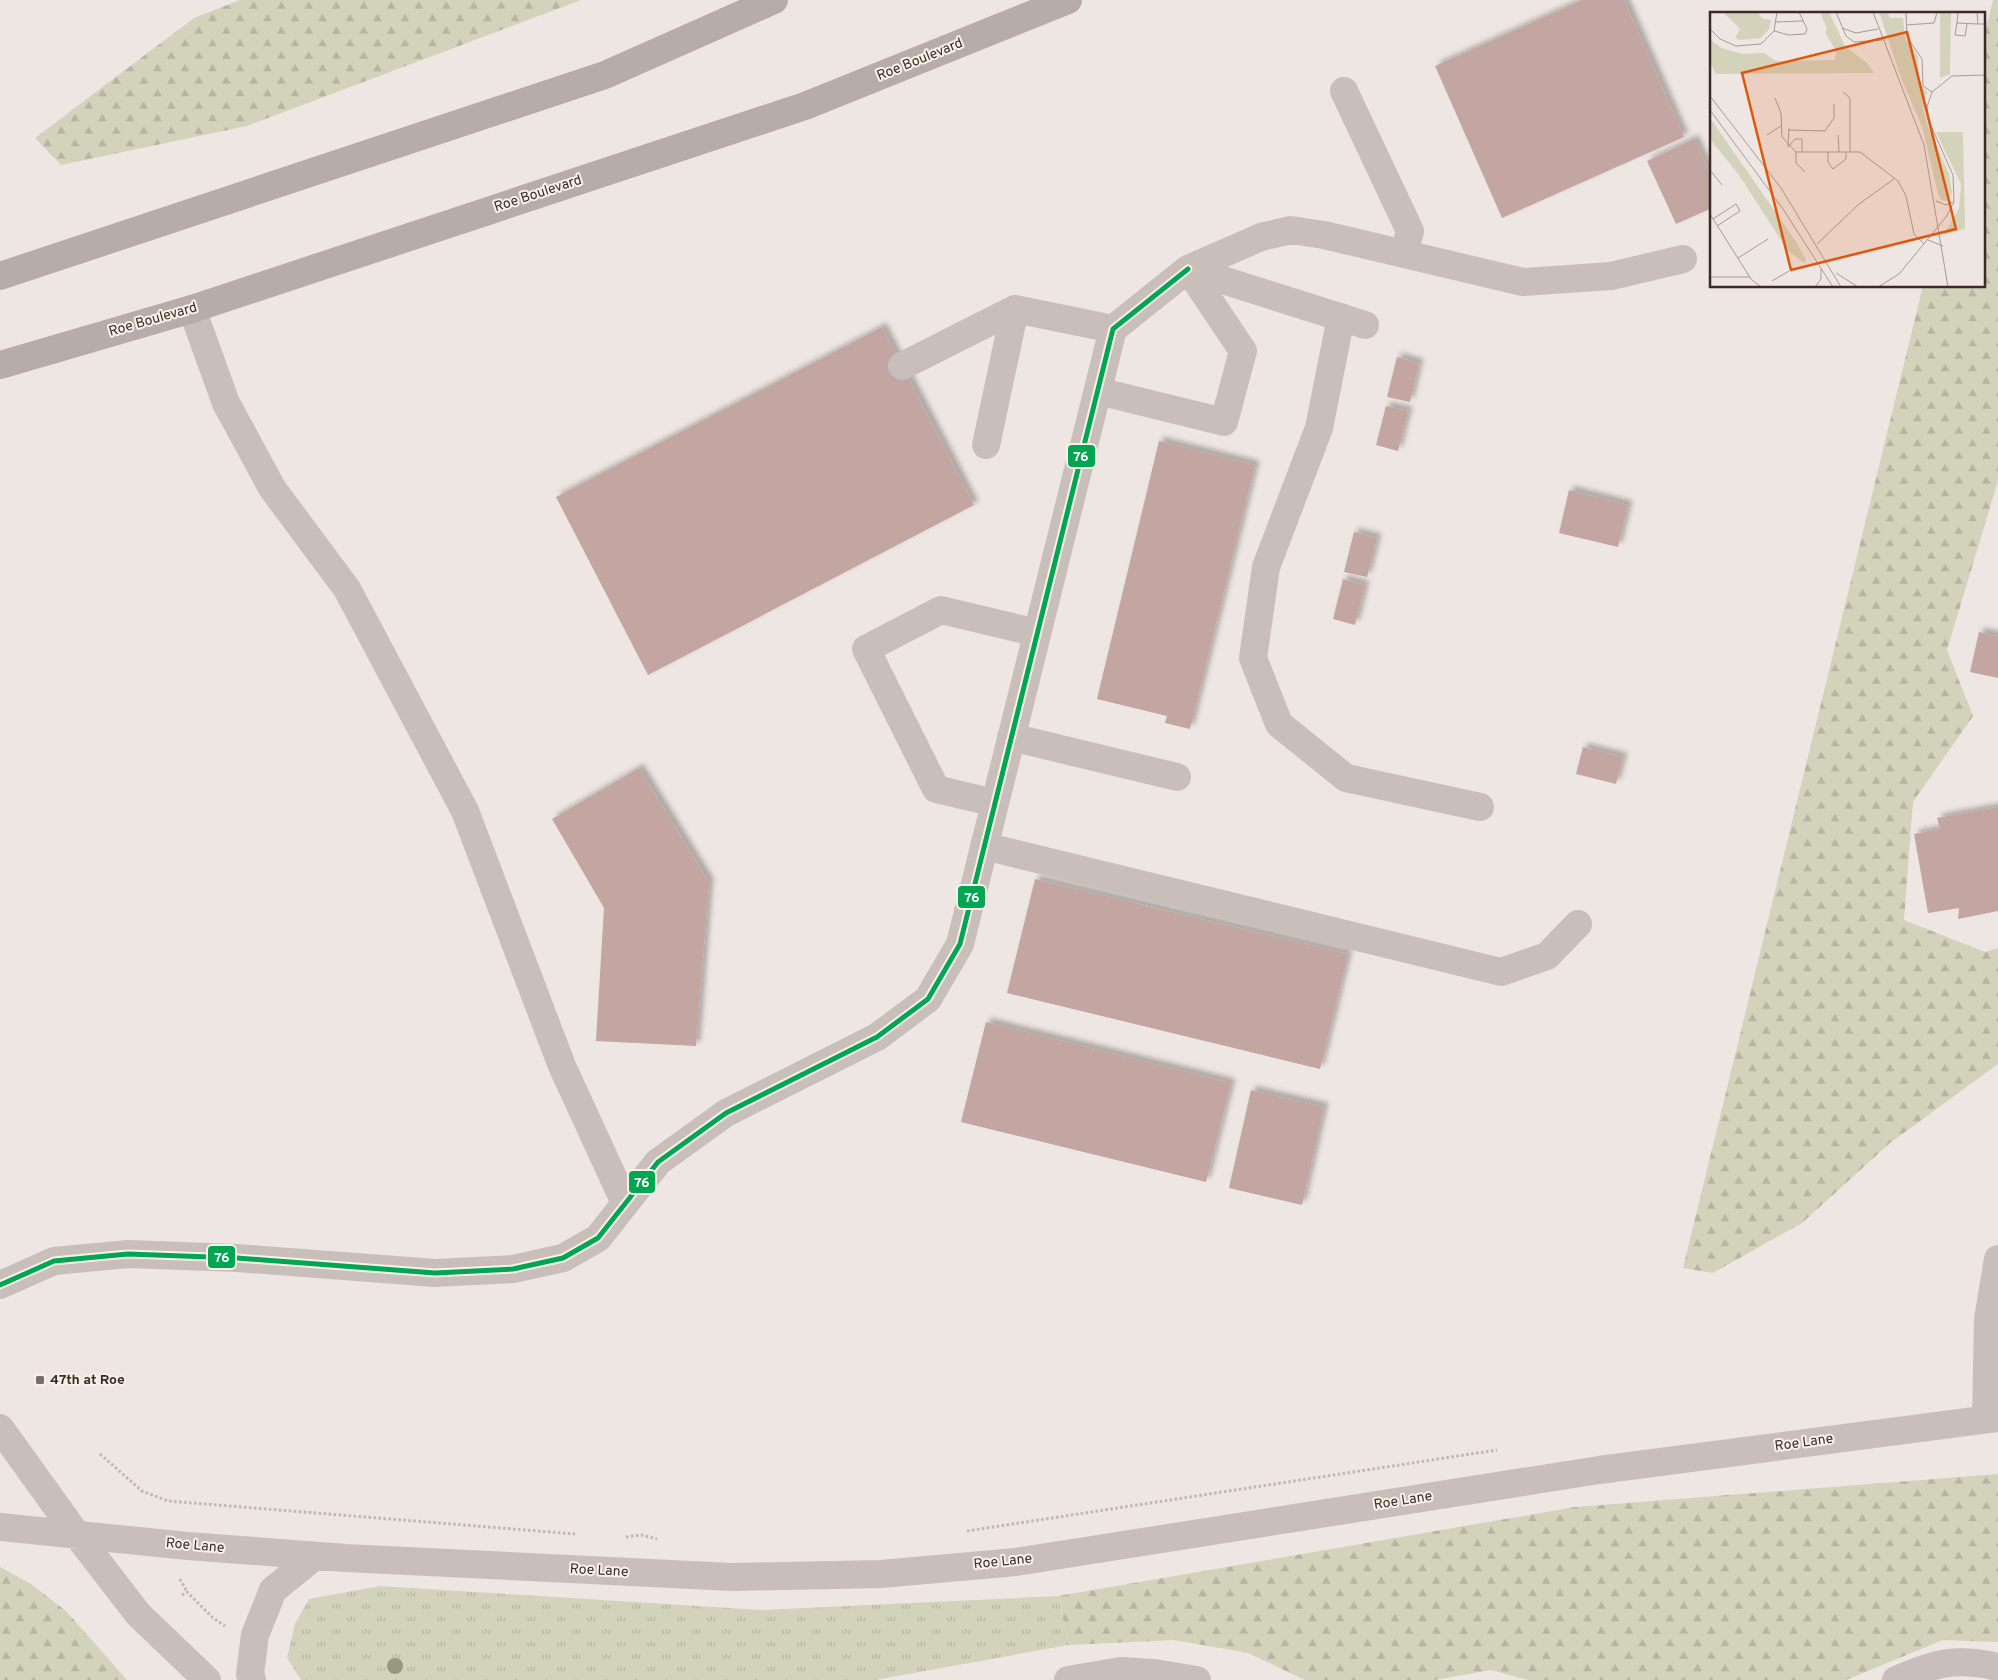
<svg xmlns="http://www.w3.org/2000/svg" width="1998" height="1680" font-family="Overpass,sans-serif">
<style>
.grass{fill:url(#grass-tufts)}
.forest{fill:url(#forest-firs)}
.building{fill:#c3a6a2;filter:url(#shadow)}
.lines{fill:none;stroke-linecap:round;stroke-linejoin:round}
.path{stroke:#c0b7b3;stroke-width:3;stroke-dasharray:2.5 2.5;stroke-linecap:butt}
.minor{stroke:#c8beba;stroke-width:28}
.major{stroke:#b7aca9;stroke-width:28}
.bus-1-casing{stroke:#fbf0e9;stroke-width:9}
.bus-1{stroke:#00a651;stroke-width:5}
.tree{fill:#97987d}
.poi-dot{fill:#786c69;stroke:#fbf0e9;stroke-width:2}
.labels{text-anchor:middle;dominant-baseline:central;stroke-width:4;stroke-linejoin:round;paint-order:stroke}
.street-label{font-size:14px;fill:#392b28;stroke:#fbf0e9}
.poi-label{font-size:14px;font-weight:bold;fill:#392b28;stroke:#fbf0e9;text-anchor:start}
.inset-road{fill:none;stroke:#a69b98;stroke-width:1}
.view{fill:#df570d;fill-opacity:0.15;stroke:#df570d;stroke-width:2.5}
.inset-edge{fill:none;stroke:#392b28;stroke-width:2.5}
.line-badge{stroke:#fbf0e9;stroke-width:2}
.badge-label{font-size:14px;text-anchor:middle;font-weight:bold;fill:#fff}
</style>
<defs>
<pattern id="grass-tufts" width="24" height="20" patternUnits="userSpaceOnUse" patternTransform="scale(1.25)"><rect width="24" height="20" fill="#d3d3bb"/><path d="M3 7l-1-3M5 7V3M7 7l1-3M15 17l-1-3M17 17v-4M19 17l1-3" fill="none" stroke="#b6b5a1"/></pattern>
<pattern id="forest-firs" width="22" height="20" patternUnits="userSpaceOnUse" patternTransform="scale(1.25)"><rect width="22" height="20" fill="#d3d3bb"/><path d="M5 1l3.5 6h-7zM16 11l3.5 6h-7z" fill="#b6b5a1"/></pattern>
<filter id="shadow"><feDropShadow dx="4.5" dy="-4.5" stdDeviation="2.5" flood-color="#0004"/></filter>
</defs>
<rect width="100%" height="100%" fill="#eee6e2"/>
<path class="grass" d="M380 1586 761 1610 1058 1596 1069 1645 875 1680H301L287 1658 295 1624 309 1599Z"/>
<path class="forest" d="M240 0H581L247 126 61 165 35 138 194 18Z
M1993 0H1998V481L1947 650 1973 716 1913 802 1904 920 1985 952 1998 948V1064L1890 1143 1802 1223 1713 1273 1683 1268 1923 286H1984V36Z
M1998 1474V1642L1943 1640 1846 1680H1528L1491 1670 1435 1680H1305L1248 1653 1174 1640 1069 1645 1058 1596 1575 1507Z
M0 1567 31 1584 66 1611 127 1680H0Z"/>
<path class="building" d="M1582 0H1624L1684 137 1502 218 1435 66Z
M1694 139 1712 177V208L1676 224 1647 161Z
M882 327 974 505 648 675 556 497Z
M1397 357 1419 363 1410 402 1387 397Z
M1386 406 1408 411 1398 451 1376 445Z
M1159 441 1255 465 1190 729 1165 723 1167 716 1097 699Z
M1569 490 1628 505 1618 547 1559 533Z
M1354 532 1377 538 1367 577 1344 572Z
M1343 579 1365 585 1355 625 1333 619Z
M1979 632 1998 636V678L1970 672Z
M1583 747 1623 757 1616 784 1576 774Z
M639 768 709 882 696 1046 596 1041 604 908 552 819Z
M1998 807V911L1958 919 1959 908 1928 913 1914 834 1940 829 1937 818Z
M1035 879 1348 954 1320 1069 1007 993Z
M986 1022 1231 1083 1206 1182 961 1122Z
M1251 1090 1324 1107 1302 1205 1229 1188Z"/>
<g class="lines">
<path class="path" d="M100 1454 142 1491 168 1501 575 1534
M967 1531 1497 1450
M626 1537 641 1535 657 1539
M180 1579 187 1592
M182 1595 187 1592 213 1618 225 1626"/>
<path class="minor" d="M1344 91 1410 231 1404 254
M1188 269 1365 325
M192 309 226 403 272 488 347 589 465 811 562 1066 625 1203
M1341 317 1319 428 1266 567 1253 658 1279 724 1346 778 1480 807
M902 366 1015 309 1113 329
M1098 391 1224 422 1243 351 1188 269
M986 445 1015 309
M1011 737 1177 777
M995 803 936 789 866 649 941 610 1037 633
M984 846 1501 972 1547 956 1578 924
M0 1285 54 1261 128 1254 237 1258 435 1273 513 1269 563 1258 598 1238 658 1162 726 1113 877 1037 928 999 960 944 1113 329 1188 269 1261 237 1291 230 1324 235 1523 282 1611 276 1683 259
M1986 1419 1988 1319 1998 1259
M0 1428 77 1535 138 1614 207 1680
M0 1527 188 1546 346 1558 732 1577 881 1574 1016 1562 1599 1470 1998 1418
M252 1680 250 1674 255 1635 273 1590 315 1556
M1068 1680 1121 1671 1154 1673 1197 1680
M1896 1680C1935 1663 1956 1657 1998 1667"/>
<path class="major" d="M0 276 605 75 774 0
M0 365 192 309 805 106 1068 0"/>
<g class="bus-1-casing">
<path id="bus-1" d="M0 1285 54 1261 128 1254 237 1258 435 1273 513 1269 563 1258 598 1238 658 1162 726 1113 877 1037 928 999 960 944 1113 329 1188 269"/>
</g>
<use href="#bus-1" class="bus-1"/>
</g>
<circle class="tree" cx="395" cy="1666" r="8"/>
<rect class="poi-dot" x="35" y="1375" width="10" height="10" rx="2.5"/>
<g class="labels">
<g class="street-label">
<text transform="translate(920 60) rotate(-22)">Roe Boulevard</text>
<text transform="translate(538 194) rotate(-18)">Roe Boulevard</text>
<text transform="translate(153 320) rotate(-16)">Roe Boulevard</text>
<text transform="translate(1804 1443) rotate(-8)">Roe Lane</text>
<text transform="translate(1403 1501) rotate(-9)">Roe Lane</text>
<text transform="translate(195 1546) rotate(5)">Roe Lane</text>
<text transform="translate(1003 1562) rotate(-6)">Roe Lane</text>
<text transform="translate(599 1571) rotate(3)">Roe Lane</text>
</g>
<g class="poi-label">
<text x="50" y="1380">47th at Roe</text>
</g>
</g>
<g transform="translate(1710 12)">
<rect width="275" height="275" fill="#eee6e2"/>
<path d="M217 112 239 162 242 181 237 189 231 188 228 182 212 115Z" fill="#d3d3bb"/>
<path d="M13 0H47L52 6 61 8 59 17 51 26 30 28 25 26 30 17ZM110 0H119L135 34 157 51 164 61 6 62 0 50V27L11 36 33 42 54 41 66 49 125 48 126 39 115 20 117 17ZM169 0H178L180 6H193L195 26 208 44 209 70 217 80 213 95 217 112 212 115 191 66ZM230 0H241L240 62 230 66ZM0 106 87 231 96 248 94 251 78 239 29 163 0 127ZM226 120H253L255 217 234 223 249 196 251 172Z" fill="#d3d3bb"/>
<path class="inset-road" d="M126 0 136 24 144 30 172 28M163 0 214 133 238 275M196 0 197 25 212 47 213 74 222 80M248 0 247 11 268 12M267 0 268 12H275M66 10 93 9M247 11 245 23 255 24 257 12M196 13 224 11 227 0M132 16 146 21 168 17M0 17 10 27 26 34 51 32 64 19 79 23 95 22 97 17 89 0M64 19 67 0M133 80 140 86V140M0 84 71 176 131 275M65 86 71 101 72 125 86 140H150L188 169 196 184 204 222 214 232M0 98 73 197 123 275M79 118 115 119 124 106V92M57 123 71 114M128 123 129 140M78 134 79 116M78 135 85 127H92V140M86 140V151L95 160M118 140V150L123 157 136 147V140M0 158 12 173M226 189 236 193 243 190M0 202 41 267 51 275M3 207 26 192 30 199 7 214M218 228 233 234M107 232 149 192 184 167M28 246 58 227M126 261 148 275M0 265H40M62 269 79 259M105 275 111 267V257M168 275 189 262 236 205 244 190 243 163 218 107 217 95 222 80 242 64 275 63"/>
<path class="view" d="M197 20 246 217 81 258 32 61Z"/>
<rect width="275" height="275" class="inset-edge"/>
</g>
<g class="line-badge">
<rect x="1067" y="444" width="29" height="24" rx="5" fill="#00a651"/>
<rect x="957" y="885" width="29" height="24" rx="5" fill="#00a651"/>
<rect x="628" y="1170" width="28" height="24" rx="5" fill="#00a651"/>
<rect x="207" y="1245" width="29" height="24" rx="5" fill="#00a651"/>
</g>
<g class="badge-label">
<text x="1081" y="461">76</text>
<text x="972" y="902">76</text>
<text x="642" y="1187">76</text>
<text x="222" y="1262">76</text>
</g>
</svg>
